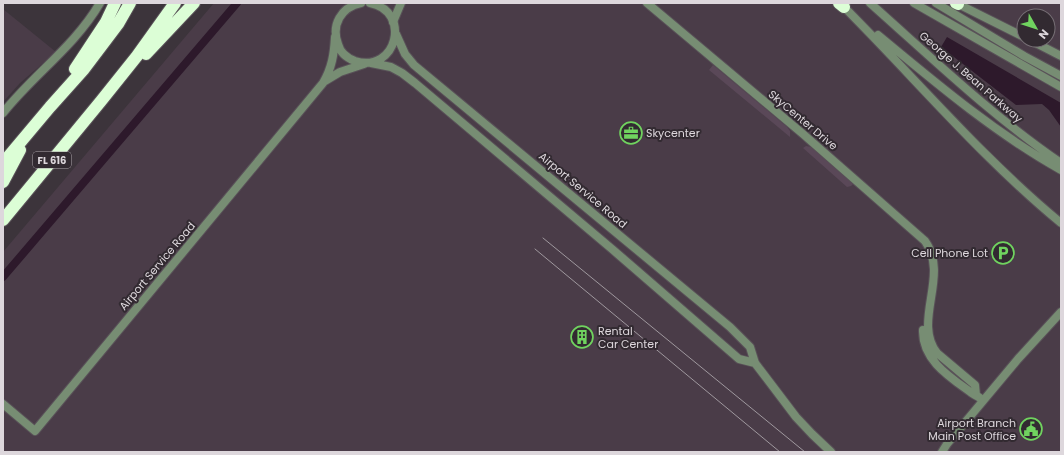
<svg xmlns="http://www.w3.org/2000/svg" width="1064" height="455" font-family="Poppins,sans-serif">
<style>
.built{fill:#4a3c48;fill-rule:evenodd}
.green{fill:#5a4858}
.water{fill:#2d192b}
.lines{fill:none;stroke-linecap:round;stroke-linejoin:round}
.canal{stroke:#2d192b;stroke-width:8}
.minor-casing{stroke:#595158;stroke-width:10}
.tertiary-casing{stroke:#595158;stroke-width:10}
.motorway-casing{stroke:#595158;stroke-width:14}
.minor{stroke:#778d73;stroke-width:8}
.tertiary{stroke:#778d73;stroke-width:8}
.motorway{stroke:#dcfed6;stroke-width:12}
.tram{stroke:#9f989e;stroke-width:1}
.labels{text-anchor:middle;dominant-baseline:central;stroke-width:4;stroke-linejoin:round;paint-order:stroke}
.shield{fill:#322a31;stroke:#aaa3a9;stroke-width:1}
.shield-label{font-size:10px;font-weight:bold;fill:#ddd7dc}
.street-label{font-size:11px;fill:#ddd7dc;stroke:#322a31}
.poi-label{font-size:11px;fill:#ddd7dc;stroke:#322a31;text-anchor:start}
</style>
<rect width="100%" height="100%" fill="#3c343b"/>
<path class="built" d="M214 3H1061V452H3V252ZM1024 16H1048V40H1024Z
M3 9 56 52 20 83 3 102Z"/>
<path class="green" d="M713 65 787 127 790 131V137L709 70Z
M806 146 811 147 853 184 851 186 847 187 803 148Z"/>
<path class="water" d="M947 37 1061 103V127L1049 110 1042 104 1016 105 941 47Z"/>
<g class="lines">
<path class="canal" d="M3 277 237 3"/>
<g class="minor-casing">
<path id="minor" d="M647 3 803 134 925 241C950 276 912 321 937 353L975 385 976 395
M393 22 401 3
M3 113C34 74 74 47 100 3
M923 330C922 359 948 376 969 391 972 394 976 395 980 398"/>
</g>
<g class="tertiary-casing">
<path id="tertiary" d="M361 3C341 7 331 25 338 44 340 52 347 58 355 61 397 74 412 11 370 3
M870 3C932 58 992 116 1061 163
M914 3 1061 87
M936 3 1024 56 1061 76
M956 3 1024 37
M844 7C916 79 982 158 1061 223
M396 34 405 54 414 65 730 327 750 347 755 363 796 417 812 434 831 452
M878 35C937 84 995 133 1061 170
M1030 40 1061 56
M371 63 391 67 402 73 415 83 612 249 739 359 755 363
M325 81 340 72 364 64
M3 404 35 431 323 83C332 68 334 54 335 37
M942 452 947 444 1018 359 1061 312"/>
</g>
<g class="motorway-casing">
<path id="motorway" d="M839 3 844 7
M956 3 958 4
M146 54 194 3
M75 69 106 22 115 3
M3 163 50 107 84 69 118 24 130 3
M3 182 20 150
M3 220 101 101 137 56 175 3"/>
</g>
<use href="#minor" class="minor"/>
<use href="#tertiary" class="tertiary"/>
<use href="#motorway" class="motorway"/>
<path class="tram" d="M543 238 805 452
M535 249 780 452"/>
</g>
<defs>
<g id="office-ring" transform="scale(1.15)"><circle r="9.5" fill="#322a31" stroke="#70d35f" stroke-width="1.5"/><path d="M-6-3h4V-5.5h4V-3h4V5H-6ZM-1-4.5V-3h2v-1.5ZM-6 0V1H6V0Z" fill="#70d35f"/></g>
<g id="parking-ring" transform="scale(1.15)"><circle r="9.5" fill="#322a31" stroke="#70d35f" stroke-width="1.5"/><path d="M-3.5-5.5H1a3.5 3.5 0 0 1 0 7H-1V5.5H-3.5ZM-1-3.4V-.6H.8a1.4 1.4 0 0 0 0-2.8Z" fill="#70d35f"/></g>
<g id="building-ring" transform="scale(1.15)"><circle r="9.5" fill="#322a31" stroke="#70d35f" stroke-width="1.5"/><path d="M-4-6H4V6H1V3H-1V6H-4ZM-2.5-4.3h1.7v1.8h-1.7ZM.8-4.3h1.7v1.8H.8ZM-2.5-1h1.7V.8h-1.7ZM.8-1h1.7V.8H.8Z" fill="#70d35f"/></g>
<g id="civic-ring" transform="scale(1.15)"><circle r="9.5" fill="#322a31" stroke="#70d35f" stroke-width="1.5"/><path d="M-.6-6.5H3V-4.5H.6V-3L4-1V1h2V6H-6V1h2V-1L-.6-3ZM-1.2 2.5V6h2.4V2.5Z" fill="#70d35f"/></g>
</defs>
<g fill-rule="evenodd">
<use href="#office-ring" x="631" y="133"/>
<use href="#parking-ring" x="1003" y="253"/>
<use href="#building-ring" x="582" y="337"/>
<use href="#civic-ring" x="1031" y="429"/>
</g>
<g class="labels">
<rect class="shield" x="33" y="152" width="38" height="16" rx="3"/>
<g class="shield-label">
<text x="52" y="160">FL 616</text>
</g>
<g class="street-label">
<text transform="translate(971 77) rotate(41)">George J. Bean Parkway</text>
<text transform="translate(803 120) rotate(40)">SkyCenter Drive</text>
<text transform="translate(583 190) rotate(40)">Airport Service Road</text>
<text transform="translate(157 266) rotate(-50)">Airport Service Road</text>
</g>
<g class="poi-label">
<text x="646" y="133">Skycenter</text>
<text x="988" y="253" text-anchor="end">Cell Phone Lot</text>
<text x="598" y="331">Rental<tspan x="598" dy="13">Car Center</tspan></text>
<text x="1016" y="423" text-anchor="end">Airport Branch<tspan x="1016" dy="13">Main Post Office</tspan></text>
</g>
</g>
<rect width="1064" height="455" fill="none" stroke="#ddd7dc" stroke-width="8"/>
<g transform="translate(1036 28) rotate(129)"><circle r="19" fill="#322a31" stroke="#766f75"/>
<path d="M0-3L7 15L0 10L-7 15Z" fill="#70d35f"/>
<text y="-6" font-size="11" font-weight="bold" text-anchor="middle" fill="#ddd7dc">N</text>
</g>
</svg>
